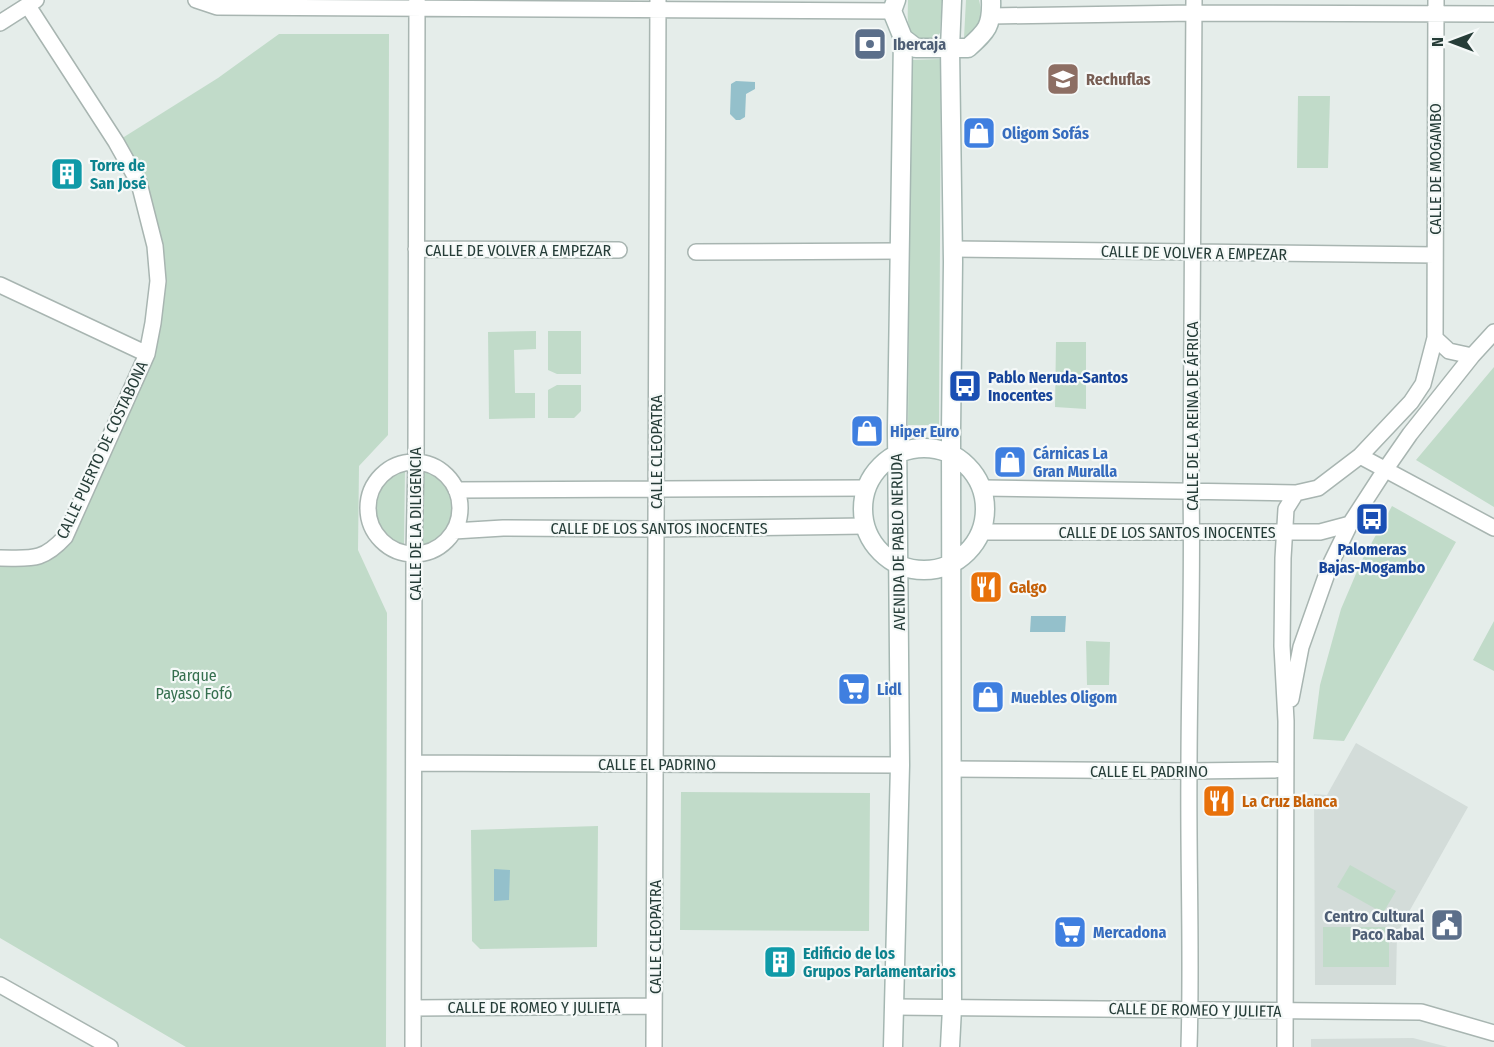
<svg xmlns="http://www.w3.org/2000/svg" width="1494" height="1047" font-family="'Fira Sans Condensed',sans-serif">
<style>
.built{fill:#d3dcd9}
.green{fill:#c1dbc9}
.water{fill:#94c0cb}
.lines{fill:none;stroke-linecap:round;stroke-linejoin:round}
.street-casing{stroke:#a8b5b1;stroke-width:18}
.secondary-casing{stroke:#a5b7b2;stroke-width:21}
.street{stroke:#fff;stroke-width:15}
.secondary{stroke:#fff;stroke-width:18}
.labels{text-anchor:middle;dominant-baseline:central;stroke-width:4.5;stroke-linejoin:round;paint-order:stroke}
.service-label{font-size:16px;font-weight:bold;fill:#4e5e75;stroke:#f5f9f8;text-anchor:start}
.education-label{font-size:16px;font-weight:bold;fill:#785e54;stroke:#f5f9f8;text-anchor:start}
.shop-label{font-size:16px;font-weight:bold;fill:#366cbe;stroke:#f5f9f8;text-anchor:start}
.culture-label{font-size:16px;font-weight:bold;fill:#0d838f;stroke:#f5f9f8;text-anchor:start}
.street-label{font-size:16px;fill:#263d38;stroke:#f5f9f8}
.transit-label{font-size:16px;font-weight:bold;fill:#164399;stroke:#f5f9f8;text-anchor:start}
.food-label{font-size:16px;font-weight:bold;fill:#c56008;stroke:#f5f9f8;text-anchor:start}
.park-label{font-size:16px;fill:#356f4e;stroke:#f5f9f8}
</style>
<rect width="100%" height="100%" fill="#e5edea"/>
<path class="built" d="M1356 743 1468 807 1397 933 1396 985H1315L1314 794 1327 795Z
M1413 1038 1448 1047H1311V1039Z"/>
<path class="green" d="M908 0H942L940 33 934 40H918C905 30 908 15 908 0Z
M966 0H979C983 16 981 31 964 38Z
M279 34H389L388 435 359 466 358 550 387 613 386 1047H186L0 938V558L54 549 147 354 155 246 116 142 218 78Z
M941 59 939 425H908L911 60Z
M1298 96H1330L1328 168H1297Z
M536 331V349L514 350 515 393H535V418L489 419 488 332Z
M548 331H581V374H557L548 370Z
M1056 342H1086V409L1055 407Z
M1494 367V507L1416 460Z
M557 385H581V411L574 418H548V390Z
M405 469 404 545C361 536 363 478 405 469Z
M422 471C451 471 460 509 446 530 442 537 435 541 428 545L422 544Z
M1392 506 1456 542 1344 741 1313 739 1320 685 1341 609 1361 562Z
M1494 621V671L1473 660Z
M1086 641 1110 642 1109 685H1087Z
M681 792 870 793 869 931 680 930Z
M598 826 597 947 480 949 472 941 471 830Z
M1350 865 1396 891 1383 913 1337 887Z
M1323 927H1389V967H1323Z"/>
<path class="water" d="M736 81 755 82V89L746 94 745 117 740 120H736L730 114 731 84Z
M1031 616H1066L1065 632H1030Z
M494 869 510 870 509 900 494 901Z"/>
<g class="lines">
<g class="street-casing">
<path id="street" d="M196 0 217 7 892 11
M991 16 1194 13 1494 14
M0 23 36 0
M416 249 619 250
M953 249 1435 255
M696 252 900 251
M0 285 147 354
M1435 338 1449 351 1472 356
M1360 456 1494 528
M368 508a46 46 0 1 1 92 0a46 46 0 1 1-92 0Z
M983 488 1296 493 1318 488 1360 456 1411 402 1423 384 1435 338 1436 0
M456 490 866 488
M454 531 503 528 656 529 865 526
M982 532H1320L1350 524
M0 558C31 558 42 562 65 537L147 354 153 323 158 281 155 246 139 183 116 142 28 6
M1291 699 1301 647 1330 565 1350 524 1385 470 1410 434 1472 356 1494 332
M414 763 900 765
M951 769 1189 771 1275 770
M0 985 110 1047
M894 1007 1421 1012 1494 1033
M414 1008 654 1006
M413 1047 414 554 416 462 417 0
M654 1047 658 0
M1189 1047C1192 954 1188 862 1189 769 1189 677 1193 584 1191 492L1194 0
M1285 1047 1286 721 1282 646 1283 558 1286 509 1296 493"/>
</g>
<g class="secondary-casing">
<path id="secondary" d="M903 38 916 48H968C987 31 992 26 991 0
M863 509a61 61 0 1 1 122 0a61 61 0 1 1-122 0Z
M893 1047 900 765 897 430 903 38 892 11 896 0
M950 1047 952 1008 951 431 953 262 950 48 952 0"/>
</g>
<use href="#street" class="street"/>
<use href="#secondary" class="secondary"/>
</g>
<defs>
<g id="bank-square" transform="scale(1.725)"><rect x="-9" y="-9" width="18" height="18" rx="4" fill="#5c6f8a" stroke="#f5f9f8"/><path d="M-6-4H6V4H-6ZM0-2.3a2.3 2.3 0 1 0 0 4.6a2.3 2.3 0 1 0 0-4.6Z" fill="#fff"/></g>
<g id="school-square" transform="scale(1.725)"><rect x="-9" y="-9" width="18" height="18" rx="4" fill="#8d6e63" stroke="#f5f9f8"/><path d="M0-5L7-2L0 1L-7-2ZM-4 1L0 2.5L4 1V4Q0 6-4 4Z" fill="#fff"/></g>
<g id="shop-square" transform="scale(1.725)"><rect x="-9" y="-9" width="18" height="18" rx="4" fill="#3f7fe0" stroke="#f5f9f8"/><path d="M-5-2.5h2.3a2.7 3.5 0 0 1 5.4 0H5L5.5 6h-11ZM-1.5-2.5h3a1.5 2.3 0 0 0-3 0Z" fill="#fff"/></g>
<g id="building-square" transform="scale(1.725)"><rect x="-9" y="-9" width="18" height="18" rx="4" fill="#0f9aa8" stroke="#f5f9f8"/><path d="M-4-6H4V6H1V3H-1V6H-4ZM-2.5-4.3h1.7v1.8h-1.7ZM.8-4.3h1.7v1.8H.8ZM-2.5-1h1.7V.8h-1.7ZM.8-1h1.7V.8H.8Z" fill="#fff"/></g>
<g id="bus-square" transform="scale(1.725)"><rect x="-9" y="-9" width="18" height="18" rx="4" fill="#1a4fb4" stroke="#f5f9f8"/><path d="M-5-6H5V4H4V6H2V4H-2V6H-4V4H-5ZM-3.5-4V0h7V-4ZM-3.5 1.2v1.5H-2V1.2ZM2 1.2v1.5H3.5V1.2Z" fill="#fff"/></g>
<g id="restaurant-square" transform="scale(1.725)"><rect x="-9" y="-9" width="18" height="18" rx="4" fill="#e8710a" stroke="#f5f9f8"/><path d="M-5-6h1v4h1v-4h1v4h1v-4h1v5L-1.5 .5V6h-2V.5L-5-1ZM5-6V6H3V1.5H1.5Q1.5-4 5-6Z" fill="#fff"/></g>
<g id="supermarket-square" transform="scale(1.725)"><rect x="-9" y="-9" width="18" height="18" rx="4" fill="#3f7fe0" stroke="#f5f9f8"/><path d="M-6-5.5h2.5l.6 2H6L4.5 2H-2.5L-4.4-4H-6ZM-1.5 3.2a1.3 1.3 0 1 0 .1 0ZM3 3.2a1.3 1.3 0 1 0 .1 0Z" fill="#fff"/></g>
<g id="civic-square" transform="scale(1.725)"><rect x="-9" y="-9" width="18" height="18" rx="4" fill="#5c6f8a" stroke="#f5f9f8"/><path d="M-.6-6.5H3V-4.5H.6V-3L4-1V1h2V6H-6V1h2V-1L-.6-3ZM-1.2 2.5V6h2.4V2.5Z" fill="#fff"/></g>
</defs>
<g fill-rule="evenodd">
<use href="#bank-square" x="870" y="44"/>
<use href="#school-square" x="1063" y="79"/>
<use href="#shop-square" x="979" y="133"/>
<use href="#building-square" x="67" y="174"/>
<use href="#bus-square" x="965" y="386"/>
<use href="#shop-square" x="867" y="431"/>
<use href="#shop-square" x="1010" y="462"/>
<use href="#bus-square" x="1372" y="519"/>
<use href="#restaurant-square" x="986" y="587"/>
<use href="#supermarket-square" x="854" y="689"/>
<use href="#shop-square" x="988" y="697"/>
<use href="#restaurant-square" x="1219" y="801"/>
<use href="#civic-square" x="1447" y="925"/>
<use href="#supermarket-square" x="1070" y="932"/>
<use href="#building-square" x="780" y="962"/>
</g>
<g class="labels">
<g class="service-label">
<text x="893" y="44">Ibercaja</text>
<text x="1424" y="916" text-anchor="end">Centro Cultural<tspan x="1424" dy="18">Paco Rabal</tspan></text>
</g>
<g class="education-label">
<text x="1086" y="79">Rechuflas</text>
</g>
<g class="shop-label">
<text x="1002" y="133">Oligom Sofás</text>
<text x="890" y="431">Hiper Euro</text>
<text x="1033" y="453">Cárnicas La<tspan x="1033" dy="18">Gran Muralla</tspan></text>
<text x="877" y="689">Lidl</text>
<text x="1011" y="697">Muebles Oligom</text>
<text x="1093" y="932">Mercadona</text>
</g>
<g class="culture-label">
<text x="90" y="165">Torre de<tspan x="90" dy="18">San José</tspan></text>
<text x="803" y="953">Edificio de los<tspan x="803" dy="18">Grupos Parlamentarios</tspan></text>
</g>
<g class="street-label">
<text transform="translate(1435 169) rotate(-90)">CALLE DE MOGAMBO</text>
<text x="518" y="250">CALLE DE VOLVER A EMPEZAR</text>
<text transform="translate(1194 253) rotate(1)">CALLE DE VOLVER A EMPEZAR</text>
<text transform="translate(1192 416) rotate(-90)">CALLE DE LA REINA DE ÁFRICA</text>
<text transform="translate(102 450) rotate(-65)">CALLE PUERTO DE COSTABONA</text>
<text transform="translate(656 452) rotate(-90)">CALLE CLEOPATRA</text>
<text transform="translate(415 524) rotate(-90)">CALLE DE LA DILIGENCIA</text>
<text x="659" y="528">CALLE DE LOS SANTOS INOCENTES</text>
<text x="1167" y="532">CALLE DE LOS SANTOS INOCENTES</text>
<text transform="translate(898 542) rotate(-91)">AVENIDA DE PABLO NERUDA</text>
<text x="657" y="764">CALLE EL PADRINO</text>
<text x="1149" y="771">CALLE EL PADRINO</text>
<text transform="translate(655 937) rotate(-90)">CALLE CLEOPATRA</text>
<text x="534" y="1007">CALLE DE ROMEO Y JULIETA</text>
<text transform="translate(1195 1010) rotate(1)">CALLE DE ROMEO Y JULIETA</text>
</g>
<g class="transit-label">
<text x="988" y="377">Pablo Neruda-Santos<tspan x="988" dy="18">Inocentes</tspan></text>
<text x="1372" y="549" text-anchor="middle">Palomeras<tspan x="1372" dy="18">Bajas-Mogambo</tspan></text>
</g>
<g class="food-label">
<text x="1009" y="587">Galgo</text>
<text x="1242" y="801">La Cruz Blanca</text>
</g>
<g class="park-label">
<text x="194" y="675">Parque<tspan x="194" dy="18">Payaso Fofó</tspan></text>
</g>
</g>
<g transform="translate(1452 42) rotate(270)" stroke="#f5f9f8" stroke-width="4.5" paint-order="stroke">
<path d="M0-4.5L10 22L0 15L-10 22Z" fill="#263d38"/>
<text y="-9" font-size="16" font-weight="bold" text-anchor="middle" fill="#263d38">N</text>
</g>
</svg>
